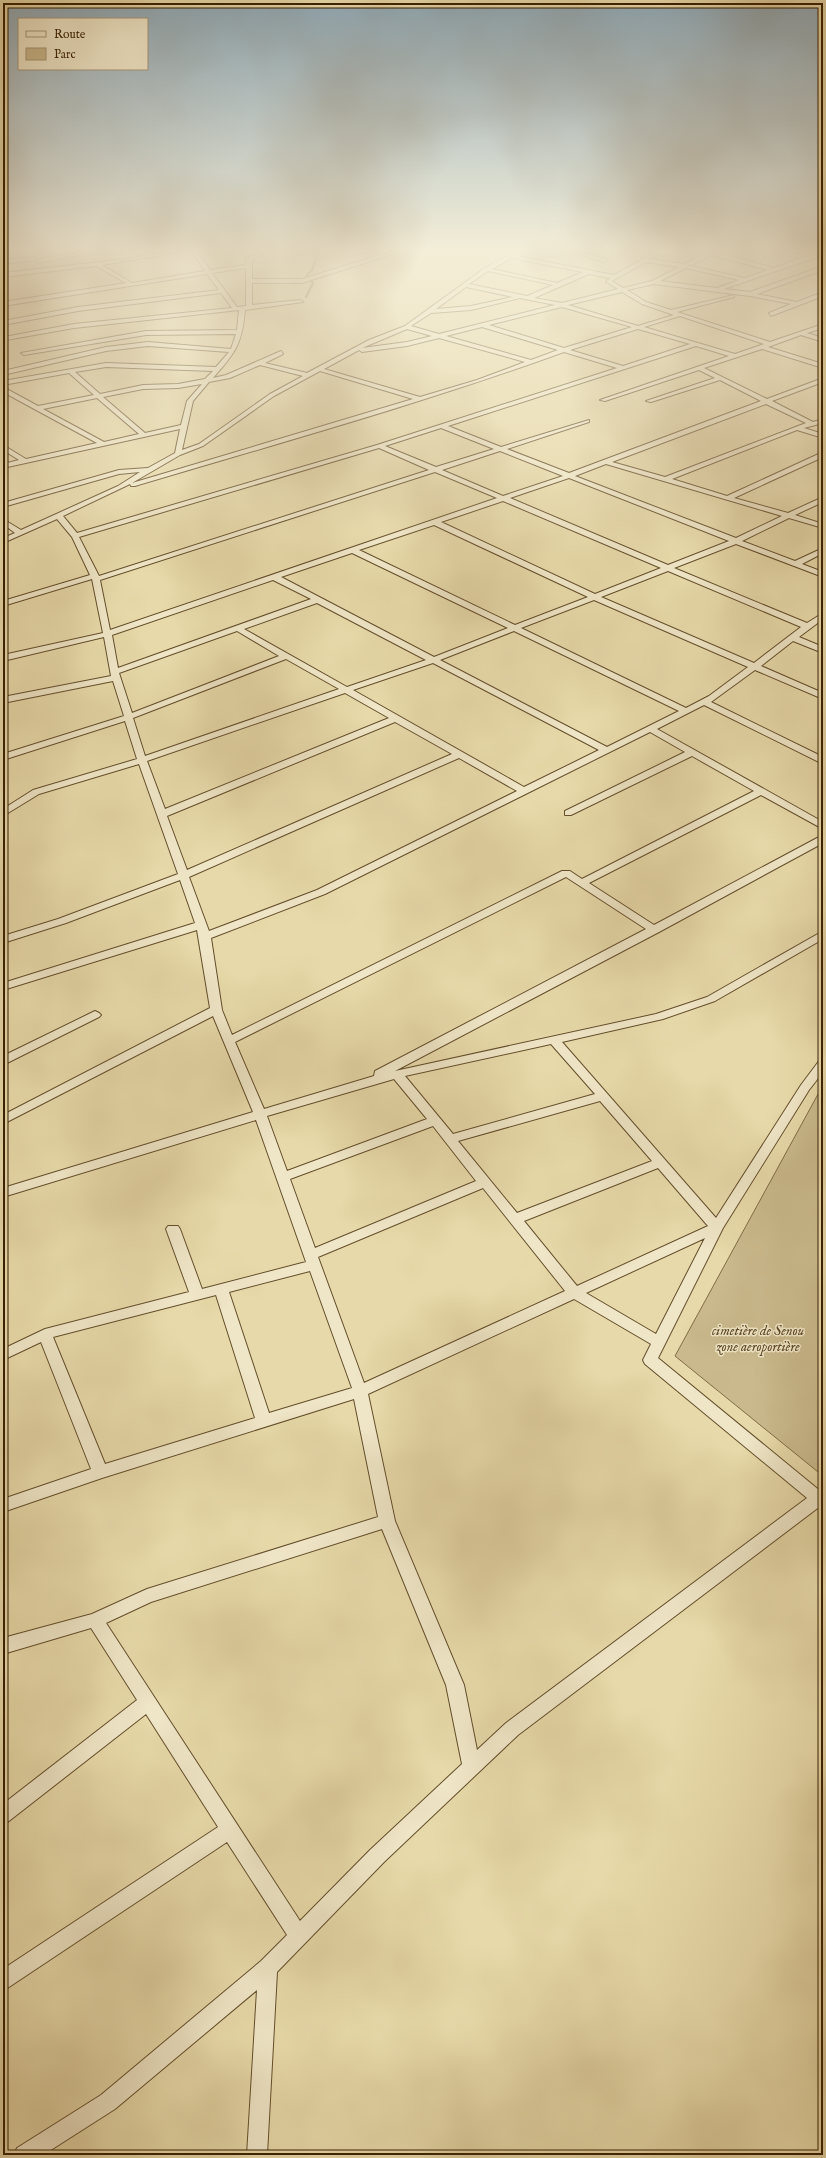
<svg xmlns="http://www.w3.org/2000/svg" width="826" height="2158" font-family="'IM FELL English',serif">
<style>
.green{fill:#c9b98c;stroke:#816c46}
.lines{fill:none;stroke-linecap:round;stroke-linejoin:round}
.stream{stroke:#7e6944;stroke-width:2.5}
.street-casing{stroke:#644e2b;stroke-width:2}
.street{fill:#efe6c7;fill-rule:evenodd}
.labels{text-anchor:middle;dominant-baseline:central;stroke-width:3;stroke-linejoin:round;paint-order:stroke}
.park-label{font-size:14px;font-style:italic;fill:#5d4624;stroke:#efe6c7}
</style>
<rect width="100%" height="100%" fill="#e7d9a9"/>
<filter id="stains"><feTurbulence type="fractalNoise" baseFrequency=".005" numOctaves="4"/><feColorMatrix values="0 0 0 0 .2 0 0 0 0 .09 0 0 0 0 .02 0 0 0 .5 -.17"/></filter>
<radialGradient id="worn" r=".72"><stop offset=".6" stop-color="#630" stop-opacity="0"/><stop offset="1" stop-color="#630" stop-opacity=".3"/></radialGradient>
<path class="green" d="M823 1085V1476L675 1356Z"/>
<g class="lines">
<path class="stream" d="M306 297 313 283 307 275 312 270 318 252"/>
<g class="street-casing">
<path id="street" d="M79 252H93L37 263 35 260 3 264V260L34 257 36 260Z
M166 252H179L102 265 132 283 205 271 192 252H197L210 270 246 265 247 258 260 252H267L252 260V279H302L390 252H399L302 283H252V305L300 300 303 302 245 310C242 345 235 353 213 378L226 375 281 351 283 354 265 363 307 373 369 340 405 326 485 268 508 255 522 252 517 256 614 275 654 253 657 255 650 259 684 264 707 252H715L774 268 800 259 778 252H787L805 257 823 252V255L724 289 750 292 823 266V270L757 294 797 302 823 292V296L771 316 769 313 791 304 750 296 654 284 627 290 646 302 671 310 734 295V297L677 312 770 342 823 324V328L807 333 823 338V342L801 335 768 347 823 364V368L762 349 704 368 767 399 823 378V382L772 401 813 422 823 419V423L804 428 823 434V438L797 430 672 479 727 496 823 452V457L734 498 788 513 823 497V502L795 515 823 524V528L789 518 742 541 795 561 823 548V553L802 564 823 572V577L736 544 674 568 807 623 823 613V619L799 637 823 647V653L793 641 761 666 823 693V699L755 670 711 702 823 757V764L704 705 657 729 823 822V829L761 795 589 883 654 925 819 837 823 836V843L659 932 395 1071 656 1014 707 997 823 931V939L715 1001 663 1019 562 1042 716 1218 801 1085 819 1061 823 1060V1072L809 1090 723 1228 658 1358 819 1490 823 1489V1504L518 1735 384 1862 277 1972 267 2155H247L257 1990 115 2109 43 2155H14L17 2148 101 2095 261 1961 287 1935 227 1842 3 1991V1969L218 1827 146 1714 9 1821 3 1824V1804L137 1700 91 1628 3 1654V1638L92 1614 147 1589 378 1517 354 1399 102 1478 3 1512V1499L91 1469 41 1342 3 1360V1349L45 1329 189 1292 166 1229 168 1226H178L180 1229 202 1289 306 1262 256 1120 3 1197V1188L253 1112 213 1016 3 1124V1115L210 1008 197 930 3 990V983L195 923 180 880 66 923 3 943V936L58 919 178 874 139 764 39 794 3 816V809L33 790 137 759 125 721 3 760V754L124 716 113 681 3 703V697L111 676 104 637 3 661V655L103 633 92 579 3 606V601L90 575 72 537 57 519 3 543V538L15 533 3 524V519L21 530 118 486 140 472 119 474 3 507V503L119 470 148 468 175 453 180 429 3 468V464L19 460 3 450V445L26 459 97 443 3 392V387L38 406 94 395 69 373 3 385V381L106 363 216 367 229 352 148 346 106 351 3 375V371L106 347 148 342 231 349 236 334 146 335 24 355 21 353 146 331 237 330 239 310 74 328 6 340 4 337 74 324 232 308 221 293 78 311 3 325V321L78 307 219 290 207 274 3 306V302L126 283 96 266 3 277V273L126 259ZM711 255 768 270 745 278 690 266ZM512 258 583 272 557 283 492 269ZM646 262 679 267 652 281 623 288 612 281ZM246 268V306L237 307 212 273ZM686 268 739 280 717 288 660 281ZM488 271 553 285 527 296 469 284ZM589 274 610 278 606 282 618 289 562 303 534 298ZM466 287 513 297 471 306 436 309ZM622 292 642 304 674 315 638 326 568 305ZM520 298 555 305 439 334 411 326 431 313 471 310ZM562 307 632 327 564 348 489 325ZM680 316 764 344 735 354 644 327ZM482 327 558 350 531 360 446 336ZM407 329 432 336 407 342 362 348ZM638 329 690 344 623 366 570 350ZM439 338 525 362 477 380 420 397 324 369 359 350 362 352 407 346ZM696 346 729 356 600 400 605 401 699 370 715 378 646 401 651 402 720 380 761 401 569 473 507 449 589 422V420L501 447 448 426ZM564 352 617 368 377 445 77 533 63 516 130 484 131 486H135C279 443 424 403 564 352ZM260 365 303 376 270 394 199 444 182 450 193 401 209 382 230 378ZM106 367 213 371 205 379 178 384 143 385 100 394 75 372ZM320 371 413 399 132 483 180 455 203 446 274 396ZM202 384 187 401 181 425 145 433 103 397 143 389 178 388ZM97 398 139 434 104 442 43 409ZM766 404 806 423 665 477 612 462ZM441 428 494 449 436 467 385 446ZM379 448 429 470 99 576 79 537ZM500 451 563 476 503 496 442 470ZM606 464 782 516 736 538 575 476ZM435 472 497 498 110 630 100 580ZM569 478 729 541 668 565 510 498ZM503 501 661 568 595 594 441 522ZM434 525 588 597 515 625 359 550ZM352 553 508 628 434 657 281 577ZM668 571 801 627 754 663 601 597ZM273 580 311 599 118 668 112 635ZM594 600 748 667 709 696 686 708 521 628ZM317 603 426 660 347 687 244 629ZM237 631 279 656 132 713 119 673ZM514 631 679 711 607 747 440 660ZM286 659 339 689 145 756 133 718ZM433 663 599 750 524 787 353 690ZM345 693 389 718 165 809 147 761ZM395 722 452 754 187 870 167 816ZM650 732 685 752 565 811V815H571L692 756 754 791 582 879 570 871H562L232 1035 222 1010 211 938 325 894ZM459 758 517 791 317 890 209 931 189 877ZM566 877 646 929 375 1071 374 1076 264 1109 235 1042ZM551 1044 595 1094 453 1134 405 1076ZM394 1079 427 1119 287 1171 267 1116ZM600 1101 652 1161 517 1213 458 1141ZM433 1126 476 1181 315 1248 290 1179ZM658 1168 708 1226 577 1286 524 1221ZM483 1188 565 1291 364 1383 318 1257ZM705 1238 656 1334 586 1293ZM310 1271 352 1388 269 1413 229 1292ZM216 1295 255 1418 105 1464 53 1337ZM574 1299 651 1344 643 1360 645 1364 807 1498 506 1723 477 1750 464 1685 395 1521 368 1394ZM382 1529 446 1685 462 1764 370 1850 300 1921 106 1623 151 1602Z
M325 252H334L319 258 316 256Z
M570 252H580L608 260 605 262Z
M95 1011 99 1013 101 1015 99 1017 3 1065V1056Z"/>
</g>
<use href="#street" class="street"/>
</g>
<linearGradient id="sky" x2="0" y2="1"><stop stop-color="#90aab8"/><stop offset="0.45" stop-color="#f4eed8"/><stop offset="1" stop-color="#f4eed8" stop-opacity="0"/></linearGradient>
<rect width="826" height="555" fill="url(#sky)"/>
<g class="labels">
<g class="park-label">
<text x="758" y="1331">cimetière de Senou<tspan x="758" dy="16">zone aeroportière</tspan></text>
</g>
</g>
<rect width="826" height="2158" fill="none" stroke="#e7d9a9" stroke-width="16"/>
<rect x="4" y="4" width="818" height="2150" fill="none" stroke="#391f01" stroke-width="2"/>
<rect x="8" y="8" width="810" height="2142" fill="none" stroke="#391f01"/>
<rect x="18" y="18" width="130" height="52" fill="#efe6c7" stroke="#a69678"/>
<rect x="26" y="31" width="20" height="6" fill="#efe6c7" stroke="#a69678"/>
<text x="54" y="38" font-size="12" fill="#391f01">Route</text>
<rect x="26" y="48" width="20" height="12" fill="#c9b98c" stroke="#a69678"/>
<text x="54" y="58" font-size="12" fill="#391f01">Parc</text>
<rect width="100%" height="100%" filter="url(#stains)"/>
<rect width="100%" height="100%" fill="url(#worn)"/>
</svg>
